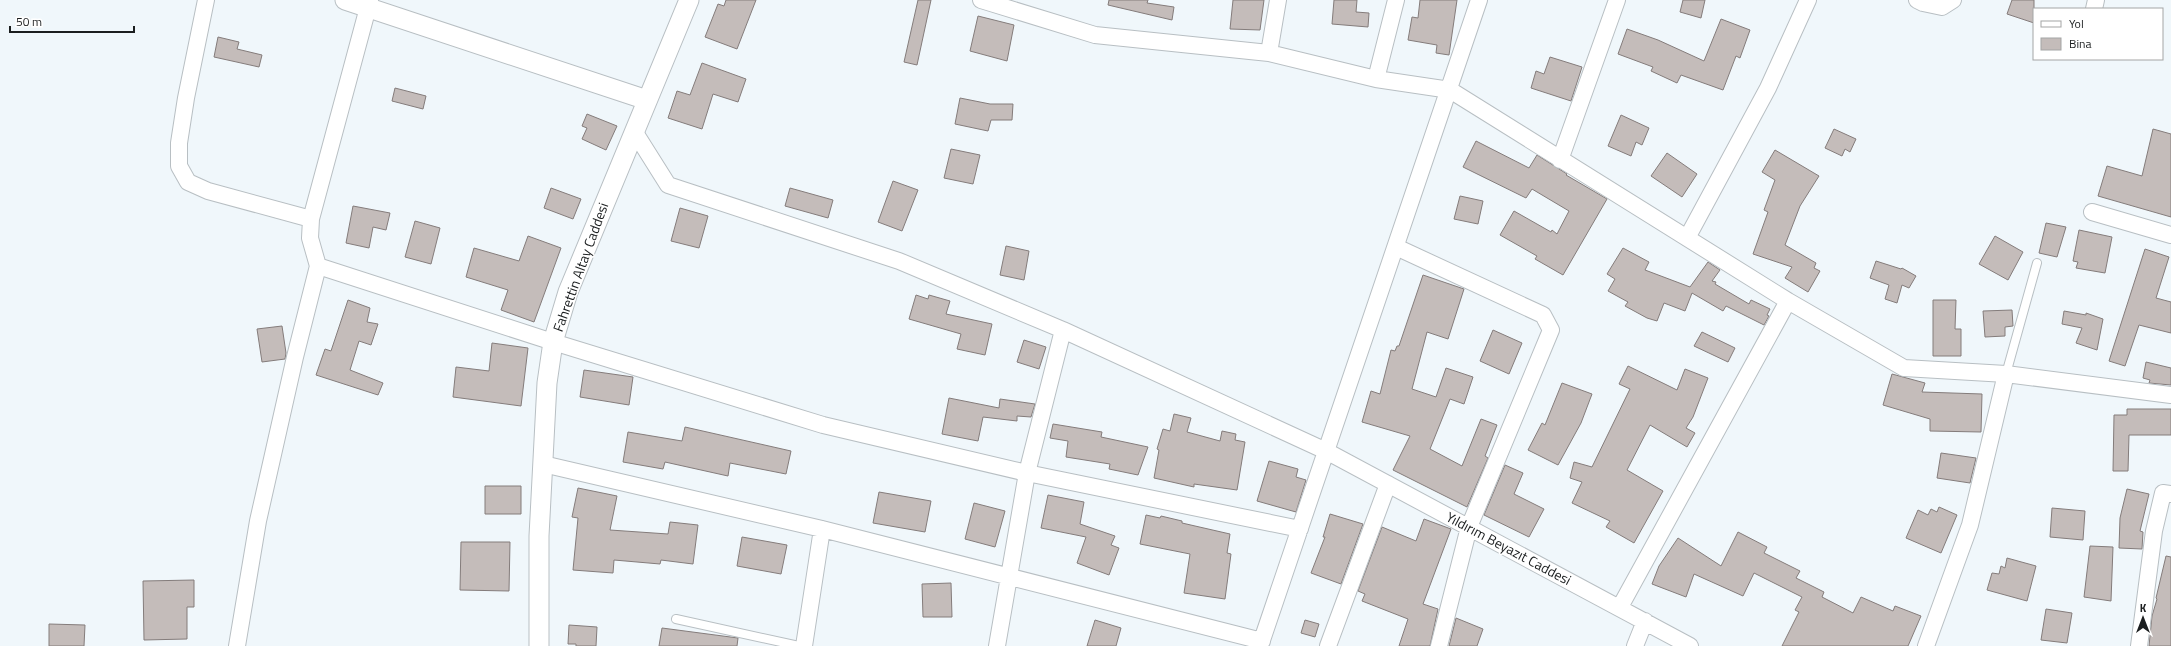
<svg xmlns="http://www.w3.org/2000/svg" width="2171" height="646" font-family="'Titillium Web',sans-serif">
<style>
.building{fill:#c4bcba;stroke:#847c7b}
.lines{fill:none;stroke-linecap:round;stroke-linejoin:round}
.service-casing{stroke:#b8bfc3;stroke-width:10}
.minor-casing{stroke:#b8bfc3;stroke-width:18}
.tertiary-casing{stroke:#b8bfc3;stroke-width:21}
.service{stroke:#fff;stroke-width:8}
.minor{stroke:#fff;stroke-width:16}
.tertiary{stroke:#fff;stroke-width:19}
.labels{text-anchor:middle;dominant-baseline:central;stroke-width:3;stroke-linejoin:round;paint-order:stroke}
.street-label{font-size:14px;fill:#1b1e1f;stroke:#fff}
</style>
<rect width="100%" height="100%" fill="#f0f7fb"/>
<path class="building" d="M726 0H756L737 49 705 37 718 4 724 6Z
M918 0H931L917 65 904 62Z
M1109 0H1148L1147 3 1174 7 1172 20 1108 5Z
M1233 0H1264L1260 30 1230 29Z
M1334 0H1357L1356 12 1369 13 1368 27 1332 24Z
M1420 0H1457L1449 55 1436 53 1437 45 1408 40 1412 17 1418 18Z
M1683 0H1705L1701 18 1680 12Z
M2012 0H2034V23L2007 14Z
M978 16 1014 25 1007 61 970 51Z
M1721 19 1750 30 1740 58 1736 56 1723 90 1681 75 1677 83 1651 71 1653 67 1618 54 1627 29 1658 40 1704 61Z
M218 37 239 42 237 49 262 55 259 67 214 57Z
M1550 57 1582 67 1571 101 1531 88 1536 71 1544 74Z
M702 63 746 79 738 102 713 94 702 129 668 118 677 91 690 95Z
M395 88 426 96 423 109 392 101Z
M960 98 990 104H1013L1012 120H991L988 131 955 124Z
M587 114 617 126 606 150 582 139 587 128 582 126Z
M1621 115 1649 128 1642 145 1636 142 1631 156 1608 146Z
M1834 129 1856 139 1850 152 1845 149 1842 156 1825 148Z
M2153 129 2171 134V217L2098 196 2107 166 2142 176Z
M1476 141 1529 168 1537 155 1567 174 1566 175 1607 199 1563 275 1535 259 1537 256 1500 235 1514 211 1551 232 1552 230 1557 234 1569 211 1532 189 1526 198 1463 167Z
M951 149 980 155 973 184 944 178Z
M1775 150 1819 176 1800 206 1785 245 1816 263 1814 268 1820 271 1808 292 1785 278 1792 267 1753 254 1768 212 1764 210 1775 180 1762 172Z
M1667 153 1697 174 1682 197 1651 176Z
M893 181 918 190 902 231 878 222Z
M551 188 581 199 573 219 544 208Z
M790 188 833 200 828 218 785 206Z
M1460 196 1483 201 1478 224 1454 219Z
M353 206 390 213 386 230 373 227 369 248 346 243Z
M680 208 708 216 699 248 671 241Z
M415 221 440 228 431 264 405 257Z
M2046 223 2066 227 2057 257 2039 253Z
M2079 230 2112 237 2105 273 2076 268 2078 262 2073 261Z
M528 236 561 248 534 322 501 310 508 290 466 277 474 248 519 261Z
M1995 236 2023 252 2008 280 1979 264Z
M1006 246 1029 251 1024 280 1000 275Z
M1623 248 1649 262 1645 270 1690 287 1708 262 1720 270 1712 281 1716 282 1715 284 1749 304 1751 300 1770 309 1767 315 1769 316 1764 325 1726 306 1723 311 1692 293 1685 311 1664 303 1657 321 1647 318 1625 306 1628 302 1608 291 1615 279 1607 274Z
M2145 249 2169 257 2156 298 2171 302V333L2139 325 2125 366 2109 361Z
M1876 261 1901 269 1902 268 1916 276 1909 288 1902 285 1897 303 1885 299 1889 285 1870 278Z
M1423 275 1464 289 1448 339 1427 332 1412 389 1436 397 1446 368 1473 377 1464 404 1450 399 1430 449 1462 466 1481 419 1497 425 1485 456 1488 458 1467 507 1393 470 1410 436 1362 422 1371 391 1380 394 1391 350 1395 351 1397 346H1399Z
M916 295 928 299 929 295 950 301 946 314 992 324 985 355 957 349 961 334 909 319Z
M348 300 370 308 367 322 378 324 371 345 359 341 350 370 383 383 378 395 316 375 325 349 331 351Z
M1933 300H1956L1955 329H1961V356H1933Z
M2012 310 2013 326 2005 327V336L1985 337 1983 311Z
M2064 311 2086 315V313L2103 319 2097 350 2076 343 2082 328 2062 324Z
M282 326 286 353 285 359 262 362 257 329Z
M1493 330 1522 343 1509 374 1480 361Z
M1702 332 1735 348 1728 362 1694 346Z
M1024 340 1046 347 1039 369 1017 362Z
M492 343 528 348 521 406 453 397 456 367 489 371Z
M2146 362 2171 368V385L2149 383 2150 380 2143 378Z
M1628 366 1677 390 1685 369 1708 378 1693 417 1686 428 1695 433 1687 447 1650 425 1627 470 1663 491 1634 543 1606 527 1610 521 1572 503 1582 482 1570 478 1574 462 1592 467 1630 389 1619 384Z
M584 370 633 377 629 405 580 397Z
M1892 374 1925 383 1922 392 1982 394 1981 432 1930 431V419L1883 405Z
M1562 383 1592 394 1581 423 1558 465 1528 450 1542 423 1545 425Z
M949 398 999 408 1000 399 1035 404 1031 417 1017 416V421L983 417 978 441 942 434Z
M2127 409H2171V435H2129L2128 471H2113L2114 415H2127Z
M1174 414 1191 418 1187 432 1220 441 1222 431 1236 434 1235 440 1245 442 1237 490 1194 484V487L1154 478 1159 450 1157 449 1163 429 1170 431Z
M1053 424 1102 432 1101 437 1148 447 1138 475 1109 469 1110 464 1066 457 1068 441 1050 438Z
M685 427 791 451 786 474 730 463 728 476 665 462 663 469 623 462 628 432 682 441Z
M1941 453 1976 458 1970 483 1937 478Z
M1269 461 1298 469 1296 477 1306 480 1296 512 1257 501Z
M1505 465 1523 473 1514 494 1544 509 1529 537 1484 515Z
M485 486H521V514H485Z
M578 488 617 496 610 530 668 534 670 522 698 525 693 564 661 560 660 564 614 560 613 573 573 570 578 518 572 517Z
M2127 489 2149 494 2140 531 2143 532 2142 549 2119 548 2120 518Z
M879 492 931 501 925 532 873 523Z
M1048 495 1084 502 1080 524 1115 536 1111 545 1119 548 1109 575 1077 563 1086 537 1041 528Z
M974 503 1005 511 995 547 965 539Z
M1939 507 1957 515 1941 553 1906 538 1918 510 1928 515 1931 509 1937 512Z
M2052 508 2085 511 2083 540 2050 537Z
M1330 514 1363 524 1341 584 1311 573 1325 537H1323Z
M1146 515 1160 518 1161 516 1182 521V523L1230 534 1227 553 1231 554 1225 599 1184 593 1190 554 1140 544Z
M1424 519 1451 529 1423 604 1438 609 1430 646H1399L1408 619 1362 601 1365 594 1358 591 1382 527 1416 541Z
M1738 532 1767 547 1764 553 1800 571 1796 578 1824 592 1822 597 1853 613 1861 597 1893 611 1895 606 1921 616 1908 646H1782L1799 612 1795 610 1802 597 1754 573 1743 596 1694 574 1686 597 1652 584 1659 566 1678 538 1721 566Z
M742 537 787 545 781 574 737 566Z
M461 542H510L509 591 460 590Z
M2090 546 2113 547 2111 601 2084 597Z
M2166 556 2171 557V646H2149L2152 616 2157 599 2156 598Z
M2007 558 2036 566 2027 601 1987 590 1992 573 1999 574 2001 566 2005 568Z
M194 580V607H187V639L144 640 143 581Z
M951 583 952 617H923L922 584Z
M2046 609 2072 613 2067 643 2041 640Z
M1456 618 1483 629 1477 646H1449Z
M1095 620 1121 628 1116 646H1087Z
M1305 620 1319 624 1315 637 1301 633Z
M49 624 85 625 84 646H49Z
M569 625 597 627 596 646H576V644H568Z
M662 628 738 638 737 646H659Z"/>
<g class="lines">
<g class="service-casing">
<path id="service" d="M2006 374 2037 263
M676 619 799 646"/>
</g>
<g class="minor-casing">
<path id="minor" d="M206 0 186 98 179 143V166L188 182 208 191 311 219
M981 0 1095 35 1269 53 1376 79 1450 90 1788 301 1904 368 2006 374 2171 395
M1917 0 1923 3 1942 7 1953 0
M2094 9 2096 0
M1269 53 1278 0
M1376 79 1396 0
M634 131 668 185 899 261 1063 330 1326 451 1690 646
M1560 160 1617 0
M2092 212 2171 235
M1687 238 1768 88 1808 0
M1396 247 1543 315 1551 330 1469 527 1439 646
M318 266 553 342 823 425 1027 473 1300 529
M543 464 822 529 1262 641
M1620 607 1788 301
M237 646 258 521 295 357 318 266 310 238 311 219 370 0
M804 646 822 529
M997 646 1027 473 1063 330
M1260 646 1479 0
M1328 646 1388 484
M1635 646 1645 621
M1926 646 1970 525 2006 374
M2139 646 2154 531 2163 493 2171 494"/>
</g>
<g class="tertiary-casing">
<path id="tertiary" d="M345 0 647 100
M539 646V536L547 383 553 342 568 292 689 0"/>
</g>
<use href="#service" class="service"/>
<use href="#minor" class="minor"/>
<use href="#tertiary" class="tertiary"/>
</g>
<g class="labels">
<g class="street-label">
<text transform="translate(580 267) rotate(-70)">Fahrettin Altay Caddesi</text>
<text transform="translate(1509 548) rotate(28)">Yıldırım Beyazıt Caddesi</text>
</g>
</g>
<rect x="2033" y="8" width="130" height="52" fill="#ffffff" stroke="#a4a5a5"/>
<rect x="2041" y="21" width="20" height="6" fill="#ffffff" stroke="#a4a5a5"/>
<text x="2069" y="28" font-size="12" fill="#1b1e1f">Yol</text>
<rect x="2041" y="38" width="20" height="12" fill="#c4bcba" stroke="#a4a5a5"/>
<text x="2069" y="48" font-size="12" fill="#1b1e1f">Bina</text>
<g transform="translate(2143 618)" stroke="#ffffff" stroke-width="3" paint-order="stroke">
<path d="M0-3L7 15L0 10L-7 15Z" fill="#1b1e1f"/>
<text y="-6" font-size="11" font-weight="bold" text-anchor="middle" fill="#1b1e1f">K</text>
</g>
<path d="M10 26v6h124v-6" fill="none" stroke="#1b1e1f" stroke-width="2"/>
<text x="16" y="26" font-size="12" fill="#1b1e1f" stroke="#ffffff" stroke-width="3" paint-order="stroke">50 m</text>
</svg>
